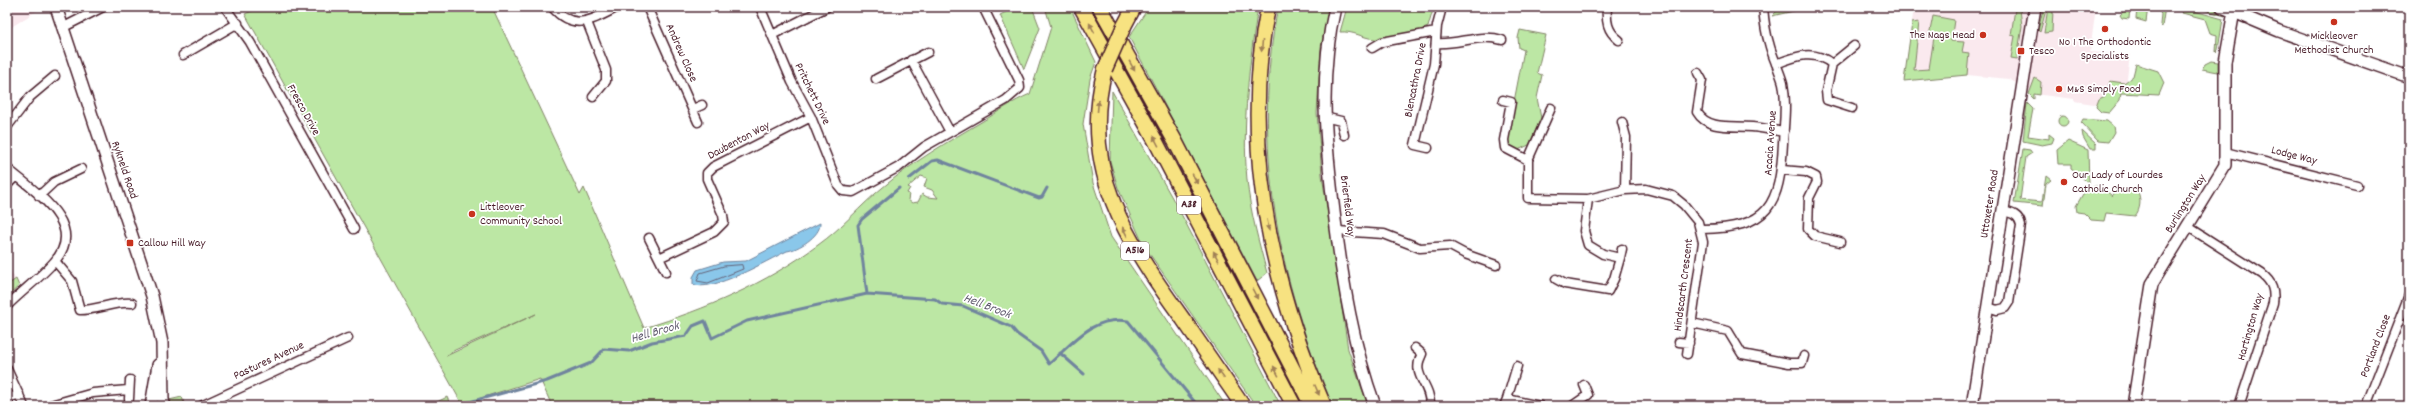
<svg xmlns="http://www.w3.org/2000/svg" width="2416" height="413" font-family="Dekko,sans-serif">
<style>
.built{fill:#fae9ee}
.green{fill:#bce7a4;stroke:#838368;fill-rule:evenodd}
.water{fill:#8ac7ea;stroke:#70849e}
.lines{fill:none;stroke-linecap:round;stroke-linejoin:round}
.shore{stroke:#646277;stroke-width:1}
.stream{stroke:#70849e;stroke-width:3}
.street-casing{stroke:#4a1f2b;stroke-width:11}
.secondary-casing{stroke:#4a1f2b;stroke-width:14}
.highway-casing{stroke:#4a1f2b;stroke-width:17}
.street{stroke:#fff;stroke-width:8}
.secondary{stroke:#fff;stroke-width:11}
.highway{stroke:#f7e281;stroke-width:14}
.highway-bridge-casing{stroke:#4a1f2b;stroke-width:17;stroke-linecap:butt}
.highway-bridge{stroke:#f7e281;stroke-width:14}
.oneway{fill:#a08056}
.poi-dot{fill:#c8321e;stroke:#fff;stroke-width:1.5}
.labels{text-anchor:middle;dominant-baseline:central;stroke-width:3.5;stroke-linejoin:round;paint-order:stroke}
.shield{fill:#fff;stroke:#80626b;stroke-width:1}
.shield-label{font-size:11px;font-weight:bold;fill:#4a1f2b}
.poi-label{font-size:12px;fill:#4a1f2b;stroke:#fff;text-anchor:start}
.street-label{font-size:12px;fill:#4a1f2b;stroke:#fff}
.water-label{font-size:13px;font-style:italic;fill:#605a6e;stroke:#fff}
</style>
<rect width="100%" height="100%" fill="#fff"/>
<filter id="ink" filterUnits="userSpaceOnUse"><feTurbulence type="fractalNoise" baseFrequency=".025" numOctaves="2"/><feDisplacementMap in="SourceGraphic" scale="8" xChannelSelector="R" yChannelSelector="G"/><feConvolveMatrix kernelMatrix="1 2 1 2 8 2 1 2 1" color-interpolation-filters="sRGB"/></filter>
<g filter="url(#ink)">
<path class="built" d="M7 7H43L13 26 7 33Z
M1914 7H2096L2090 52 2130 55 2126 86 2107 106 2074 101V99L2034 94 2009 79 1967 75 1904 81Z
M7 264 19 286 7 297Z"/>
<path class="green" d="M260 7H492L580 195 584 188 644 328C707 309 765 284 818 245 842 228 860 206 882 188 913 162 947 142 983 121 998 112 1013 101 1030 94L1051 27 1045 7H1070L1096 62 1090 79 1083 124 1093 183 1111 237 1226 406H552L540 379 462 404 245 14ZM921 176 927 178 924 187 932 190 938 198 927 197 922 194 918 202 912 203 908 200 909 194 907 193 910 188 908 187ZM536 314 446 356 455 350Z
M1016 7H1032L1040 28 1024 69 1000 15Z
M1149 7H1258C1249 64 1242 123 1247 180 1250 211 1259 243 1267 273L1257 281 1129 37Z
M1278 7H1329L1321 47 1317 113 1322 175 1348 349 1368 406H1333C1278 281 1251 143 1278 7Z
M1347 7H1429L1433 10 1428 27C1412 34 1391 42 1374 39 1361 37 1353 31 1340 32Z
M1781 7H1811L1772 16Z
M2055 7 2053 10 2052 32 2044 33 2048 8Z
M2128 7H2130L2129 19 2122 18 2120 15Z
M2137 7H2148L2146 22 2136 19Z
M2155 7H2165L2162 27 2160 25 2161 14Z
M2180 7 2223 19 2218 50 2216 52 2217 35 2210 33 2205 19 2182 13 2179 10Z
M2194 7C2204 7 2219 8 2225 16Z
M2015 9H2020L2022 26 2017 59 2011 58 2015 36 2011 35Z
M2043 10H2046L2040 32 2038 30Z
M1933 16 1954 20 1951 41 1964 42 1962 52 1969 53 1967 75 1904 81 1912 23 1919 22 1914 70 1929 69 1934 37 1929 36Z
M1520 30 1546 35 1537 73 1542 75 1537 98 1541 118 1529 145 1518 150 1509 145 1507 138 1524 50 1519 48 1518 38Z
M2211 61 2218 62V72L2202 69 2205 64Z
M2136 64 2158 71 2164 83 2159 95 2121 93 2120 100 2109 113 2101 112 2096 107 2099 99 2105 96 2110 81 2124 83 2133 76Z
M2035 78 2041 82 2040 95 2034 94V99L2029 94Z
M1112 91 1179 210 1281 406H1256L1144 246 1118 188 1110 161Z
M2027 103 2033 109 2028 136 2049 139V134L2054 138 2052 143 2042 145 2023 141Z
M2058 121a5 5 0 1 1 10 0a5 5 0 1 1-10 0Z
M2083 119 2107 121 2113 126 2114 132 2108 142 2098 141 2081 123Z
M2082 131 2096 144V149H2090L2083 137Z
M2068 141 2088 150 2089 183 2071 169V164H2058L2057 150Z
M2023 149 2030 150 2032 153 2026 157 2020 200 2042 202 2046 176 2051 180 2046 184 2043 206 2014 203Z
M2095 186 2102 187 2112 196 2114 191 2124 189 2138 192C2141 199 2141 209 2135 216L2106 213 2104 221 2091 220 2084 213 2077 212 2076 206 2083 194Z
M16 279 19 286 7 297V285Z
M182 397 185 406H174L169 400Z
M447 397 451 406H429Z"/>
<path class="water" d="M820 223C821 236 797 250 787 251 768 260 711 294 693 284V277L697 270 723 262 746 261Z"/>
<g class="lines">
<path class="shore" d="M742 265 743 269 708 283 697 281 700 273 724 266Z"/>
<path class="stream" d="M909 179 932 161 938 160 1039 198 1042 197 1047 188
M899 188 862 219 858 225 867 294 935 299 942 304 963 306 1011 327 1017 334 1041 351 1049 364C1073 343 1093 315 1128 321L1198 406
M1060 353 1084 374
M462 404 547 381 591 363 604 349 629 351 652 342 686 336 693 326 705 321 712 338 747 321 867 294"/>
<g class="street-casing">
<path id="street" d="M225 7 250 42 354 229
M552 7C574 33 594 19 618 7
M647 7 698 122
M760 7 792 82 811 117 838 185 843 191 853 192 899 167 924 147 1006 100 1020 88 1019 80 983 7
M1607 7C1606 21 1607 31 1619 40
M587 22 606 70V81L593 97
M64 27 103 7
M772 35 827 7
M1436 43C1458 45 1480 33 1502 40
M1372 48 1382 42 1436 32
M183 55 238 23
M911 60 950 132
M1776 64C1796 56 1814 49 1832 64L1826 91 1827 100 1852 108
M1832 64 1854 46
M1698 73 1702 80 1697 112C1708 131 1734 125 1752 127 1763 128 1773 130 1784 132
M876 79 928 52
M1503 100 1511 102 1504 140 1505 148 1528 160
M1551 108 1528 160V198L1588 199 1625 190 1646 189 1673 196 1684 205 1698 222 1703 242 1687 354
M693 109 702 105
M1324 117 1341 121 1344 135
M1622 122 1626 137 1625 190
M7 127 30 97 55 76
M1428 148 1415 145 1434 64 1437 26 1442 7
M2225 152 2357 185
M7 168C33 191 89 224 54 262 40 278 22 291 7 306
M1782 170 1806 172 1816 177 1817 182 1809 198 1808 229 1815 236 1840 242
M7 185 16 176
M39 196 54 182 81 169
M1588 199 1584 231 1588 245 1603 254 1620 258 1622 249
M2187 226 2262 274C2272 282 2275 290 2273 303L2239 406
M1702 229C1769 228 1780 206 1783 143 1784 123 1787 103 1783 83 1779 69 1772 56 1769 43 1765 31 1764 19 1763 7
M1337 231 1384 234 1420 248 1450 246 1465 254 1496 265
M649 238 666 272
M659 258 714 232 724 222 723 215 707 179V173L713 167 811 117
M55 261 72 281 80 310C98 310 115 301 132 303
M1556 279 1565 284 1608 291 1614 279 1620 258
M1988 307 1997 310 2005 308 2009 302 2021 225C2019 215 2012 213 2003 211
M1692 323 1728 331 1742 354 1789 363H1802L1804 356
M1679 342 1689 343
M1415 348 1422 354C1410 376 1431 383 1430 406
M7 369 24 406
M7 399 19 394
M129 399 130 380
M1507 399 1517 366
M47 406 93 393 128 390
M201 406 348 338
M1504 406 1507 399 1540 406
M1572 406 1588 395 1584 385
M2366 406 2409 295"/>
</g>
<g class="secondary-casing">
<path id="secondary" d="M56 7 152 296 162 343 163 400 165 406
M1335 7C1318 81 1326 146 1335 220 1343 283 1353 346 1375 406
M2222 7 2279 31 2409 77
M151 406 158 365
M1972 406 2035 7
M2133 406 2152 284 2225 165V62L2234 11"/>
</g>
<g class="highway-casing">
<path id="highway" d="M1081 7 1155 140 1294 406
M1100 7 1175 141 1312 406
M1268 7C1241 143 1270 281 1324 406
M1124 26 1134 7
M1105 69C1079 169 1127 242 1183 319 1203 348 1223 377 1243 406"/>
</g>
<use href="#street" class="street"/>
<use href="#secondary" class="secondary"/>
<use href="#highway" class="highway"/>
<g class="highway-bridge-casing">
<path id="highway-bridge" d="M1105 69 1124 26"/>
</g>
<use href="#highway-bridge" class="highway-bridge"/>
</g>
<defs><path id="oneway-solid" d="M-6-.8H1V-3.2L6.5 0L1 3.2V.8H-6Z"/></defs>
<g class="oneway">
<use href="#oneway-solid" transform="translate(1092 28) rotate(-119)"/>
<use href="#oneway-solid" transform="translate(1262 46) rotate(95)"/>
<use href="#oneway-solid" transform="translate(1132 66) rotate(61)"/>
<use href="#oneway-solid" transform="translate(1098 106) rotate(-85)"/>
<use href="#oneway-solid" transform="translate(1156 141) rotate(-118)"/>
<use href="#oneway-solid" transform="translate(1195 179) rotate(62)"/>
<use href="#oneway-solid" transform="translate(1268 225) rotate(81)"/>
<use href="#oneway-solid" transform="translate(1125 232) rotate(-117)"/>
<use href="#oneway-solid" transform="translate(1216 256) rotate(-118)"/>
<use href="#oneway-solid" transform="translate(1255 294) rotate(62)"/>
<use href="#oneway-solid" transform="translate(1276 371) rotate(-118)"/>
<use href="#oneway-solid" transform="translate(1221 374) rotate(-125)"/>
<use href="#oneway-solid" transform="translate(1317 390) rotate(67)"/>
</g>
</g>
<g class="poi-dot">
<circle cx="2334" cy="22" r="4"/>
<circle cx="2105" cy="29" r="4"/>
<circle cx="1983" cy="35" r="4"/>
<rect x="2017" y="47" width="8" height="8" rx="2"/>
<circle cx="2059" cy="89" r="4"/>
<circle cx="2064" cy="182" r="4"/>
<circle cx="472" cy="214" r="4"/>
<rect x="126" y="239" width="8" height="8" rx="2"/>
</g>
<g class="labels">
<g class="shield">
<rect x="1177" y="196" width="24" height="18" rx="3"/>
<rect x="1121" y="242" width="28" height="18" rx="3"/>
</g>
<g class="shield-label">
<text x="1189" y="205">A38</text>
<text x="1135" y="251">A516</text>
</g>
<g class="poi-label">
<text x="1975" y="35" text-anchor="end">The Nags Head</text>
<text x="2334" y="36" text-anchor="middle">Mickleover<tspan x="2334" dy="14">Methodist Church</tspan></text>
<text x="2105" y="42" text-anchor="middle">No 1 The Orthodontic<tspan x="2105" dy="14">Specialists</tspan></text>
<text x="2029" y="51">Tesco</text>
<text x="2067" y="89">M&amp;S Simply Food</text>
<text x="2072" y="175">Our Lady of Lourdes<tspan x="2072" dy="14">Catholic Church</tspan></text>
<text x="480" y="207">Littleover<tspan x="480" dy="14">Community School</tspan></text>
<text x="138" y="243">Callow Hill Way</text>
</g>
<g class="street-label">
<text transform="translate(681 53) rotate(66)">Andrew Close</text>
<text transform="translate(1416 80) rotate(-79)">Blencathra Drive</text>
<text transform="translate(812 94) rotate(64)">Pritchett Drive</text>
<text transform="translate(303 110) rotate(61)">Fresco Drive</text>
<text transform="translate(739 141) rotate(-28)">Daubenton Way</text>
<text transform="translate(1771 143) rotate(-86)">Acacia Avenue</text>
<text transform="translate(2294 156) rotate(14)">Lodge Way</text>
<text transform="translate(124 170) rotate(71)">Rykneld Road</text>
<text transform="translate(1990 204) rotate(-81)">Uttoxeter Road</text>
<text transform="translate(2186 204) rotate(-58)">Burlington Way</text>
<text transform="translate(1347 206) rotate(83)">Brierfield Way</text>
<text transform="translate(1684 285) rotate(-83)">Hindscarth Crescent</text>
<text transform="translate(2251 327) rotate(-74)">Hartington Way</text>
<text transform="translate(2376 346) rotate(-69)">Portland Close</text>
<text transform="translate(269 361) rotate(-25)">Pastures Avenue</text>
</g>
<g class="water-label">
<text transform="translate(987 307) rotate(21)">Hell Brook</text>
<text transform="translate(655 333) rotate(-16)">Hell Brook</text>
</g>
</g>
<rect width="2416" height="413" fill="none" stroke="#fff" stroke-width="24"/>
<rect x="12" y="12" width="2392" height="389" fill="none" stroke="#4a1f2b" stroke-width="1.5" filter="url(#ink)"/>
</svg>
